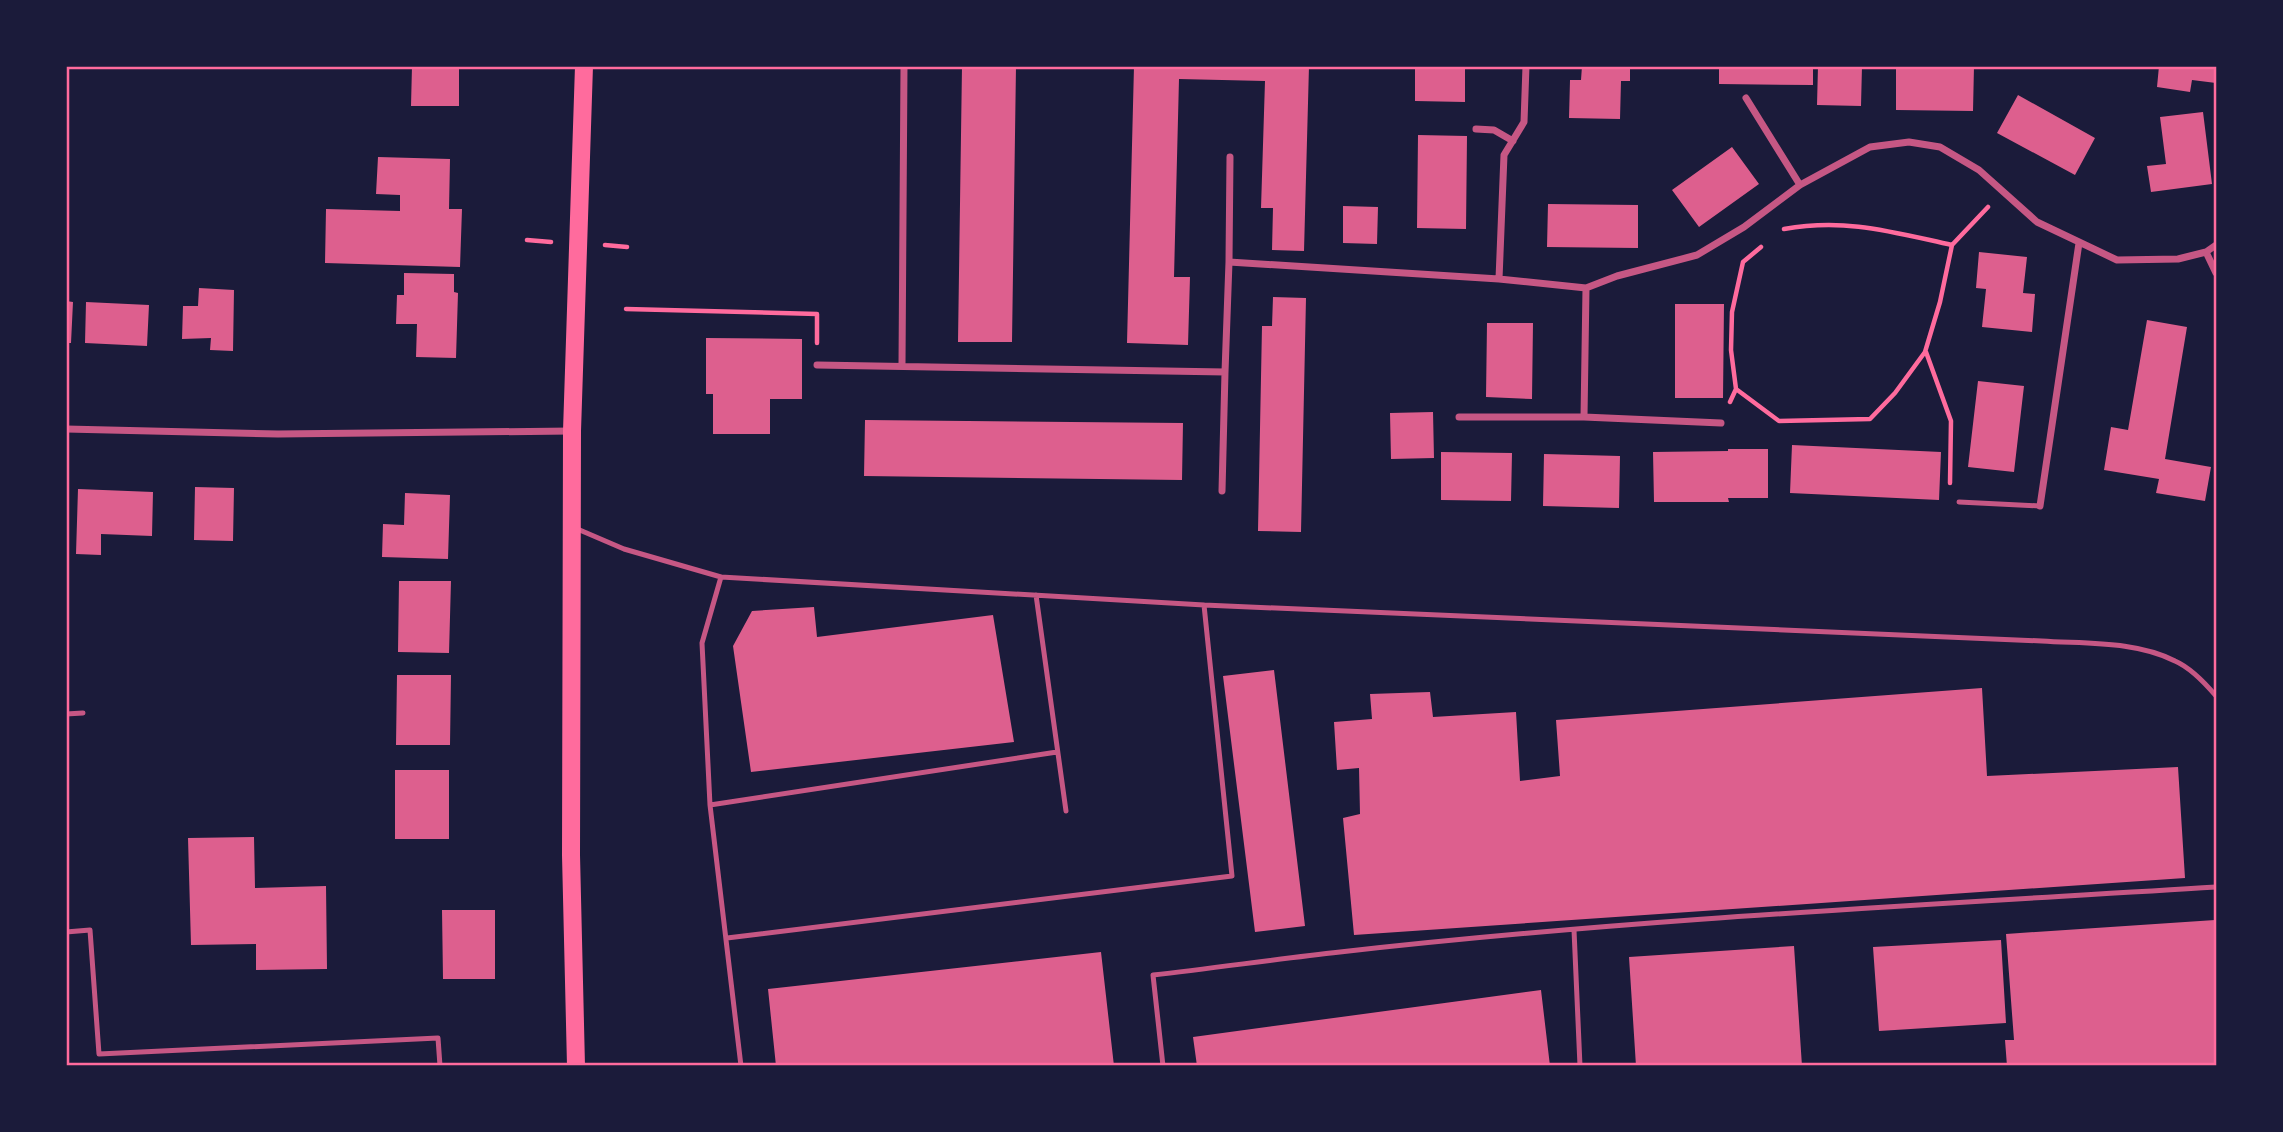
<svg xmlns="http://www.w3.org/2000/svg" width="2283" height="1132" font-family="'IBM Plex Sans',sans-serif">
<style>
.building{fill:#dd5f8e}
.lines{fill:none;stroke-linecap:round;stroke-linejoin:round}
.path{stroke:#ff6b9d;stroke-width:4.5}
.service{stroke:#c65784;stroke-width:5}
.minor{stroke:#c65784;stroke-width:7}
.primary{stroke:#ff6b9d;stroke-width:18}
.neatline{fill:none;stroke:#ff6b9d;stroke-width:2.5}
</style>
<rect width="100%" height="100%" fill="#1b1b3a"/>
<path class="building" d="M412 66H459V106H411Z
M962 66H1016L1012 342H958Z
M1134 66H1309L1304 251 1272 250 1273 208H1261L1265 81 1179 79 1174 277H1190L1188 345 1127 343Z
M1415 66H1465V102L1415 101Z
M1582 66H1630V81H1621L1620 119 1569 118 1570 80H1581Z
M1719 66H1813V85L1719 84Z
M1818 66H1862L1861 106 1817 105Z
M1896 66H1974L1973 111 1896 110Z
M2159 66H2216V83L2192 80 2190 92 2157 87Z
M2018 95 2095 138 2075 175 1997 133Z
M2203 112 2212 184 2151 192 2147 166 2166 164 2160 117Z
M1418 135 1467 136 1466 229 1417 228Z
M1732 147 1759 184 1699 227 1672 190Z
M378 157 450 159 449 209H462L460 267 325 263 326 209 400 211V195L376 194Z
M1548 204 1638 205V248L1547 247Z
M1343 206 1378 207 1377 244 1343 243Z
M1979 252 2027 257 2023 293 2035 294 2032 332 1982 327 1986 289 1976 288Z
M404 273 454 274V292L458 293 456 358 416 357 417 324H396L397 295H404Z
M199 288 234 290 233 351 210 350 211 338 182 339 183 306H198Z
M1273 297 1306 298 1301 532 1258 531 1262 326H1272Z
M66 301 73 302 71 343H66Z
M86 302 149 305 147 346 85 343Z
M1675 304H1724L1723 398H1675Z
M2147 320 2187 327 2165 459 2211 467 2205 501 2156 493 2159 479 2104 470 2111 427 2128 430Z
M1487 323H1533L1532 399 1486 397Z
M706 338 802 339V399H770V434H713V394H706Z
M1978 381 2024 386 2014 472 1968 467Z
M1433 412 1434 458 1391 459 1390 413Z
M865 420 1183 423 1182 480 864 476Z
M1792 445 1941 452 1939 500 1790 493Z
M1728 449H1768V498H1728L1729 502H1654L1653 452 1728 451Z
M1441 452 1512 453 1511 501 1441 500Z
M1544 454 1620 456 1619 508 1543 506Z
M195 487 234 488 233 541 194 540Z
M78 489 153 492 152 536 101 534V555L76 554Z
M405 493 450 495 448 559 382 557 383 524 404 525Z
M399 581H451L449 653 398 652Z
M814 607 817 637 993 615 1014 742 751 772 733 646 752 611Z
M1274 670 1305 926 1255 932 1223 676Z
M397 675H451L450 745H396Z
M1982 688 1987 776 2178 767 2185 878 1354 935 1343 818 1360 814 1359 768 1337 770 1334 722 1372 719 1370 694 1430 692 1433 717 1516 712 1520 781 1560 776 1556 720Z
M395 770H449V839H395Z
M254 837 255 888 326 886 327 969 256 970V944L191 945 188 838Z
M442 910H495V979H443Z
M2215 920 2216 1066H2007L2005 1040H2014L2006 934Z
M2001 940 2006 1023 1879 1031 1873 947Z
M1794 946 1802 1066H1636L1629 957Z
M1101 952 1114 1066H776L768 989Z
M1541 990 1550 1066H1197L1193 1037Z"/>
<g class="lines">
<path class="path" d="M1784 229C1846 218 1892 232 1952 245
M527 240 551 242
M605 245 627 247
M626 309 817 314V343
M1926 352 1951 421 1950 483
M1736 389 1731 350 1732 312 1743 262 1761 247
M1730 402 1736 389 1779 421 1870 419 1895 393 1925 352 1940 302 1952 245 1988 207"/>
<path class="service" d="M1959 502 2040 506
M575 528 624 549 721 577
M1036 595 1066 811
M66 714 83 713
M710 805 1057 752
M1574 930 1580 1066
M66 932 90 930 99 1054 438 1038 440 1066
M727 938 1232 876 1204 605
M741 1066 710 805 702 643 721 577 1204 605 2042 641C2086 644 2136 641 2175 661 2191 668 2205 683 2216 696
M1163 1066 1153 975C1215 968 1277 959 1340 952 1631 919 1924 905 2216 887"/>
<path class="minor" d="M1746 98 1800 185
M1476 129 1494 130 1513 141
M2206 252 2216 273
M1229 262 1230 157
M1499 279 1504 155 1524 122 1526 66
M1586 288 1584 417 1721 423
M817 365 1225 372 1229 262 1499 279 1586 288 1617 276 1697 255 1744 227 1800 185 1870 147 1909 142 1940 147 1979 170 2037 222 2117 260 2178 259 2206 252 2216 245
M902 365 904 66
M1459 417H1584
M66 429 278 434 571 431
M1222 491 1225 372
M2040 506 2079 243"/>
<path class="primary" d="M576 1066 571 855 572 431 584 66"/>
</g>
<rect width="2283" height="1132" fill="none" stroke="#1b1b3a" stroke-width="136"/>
<rect x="68" y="68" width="2147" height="996" class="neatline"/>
</svg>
